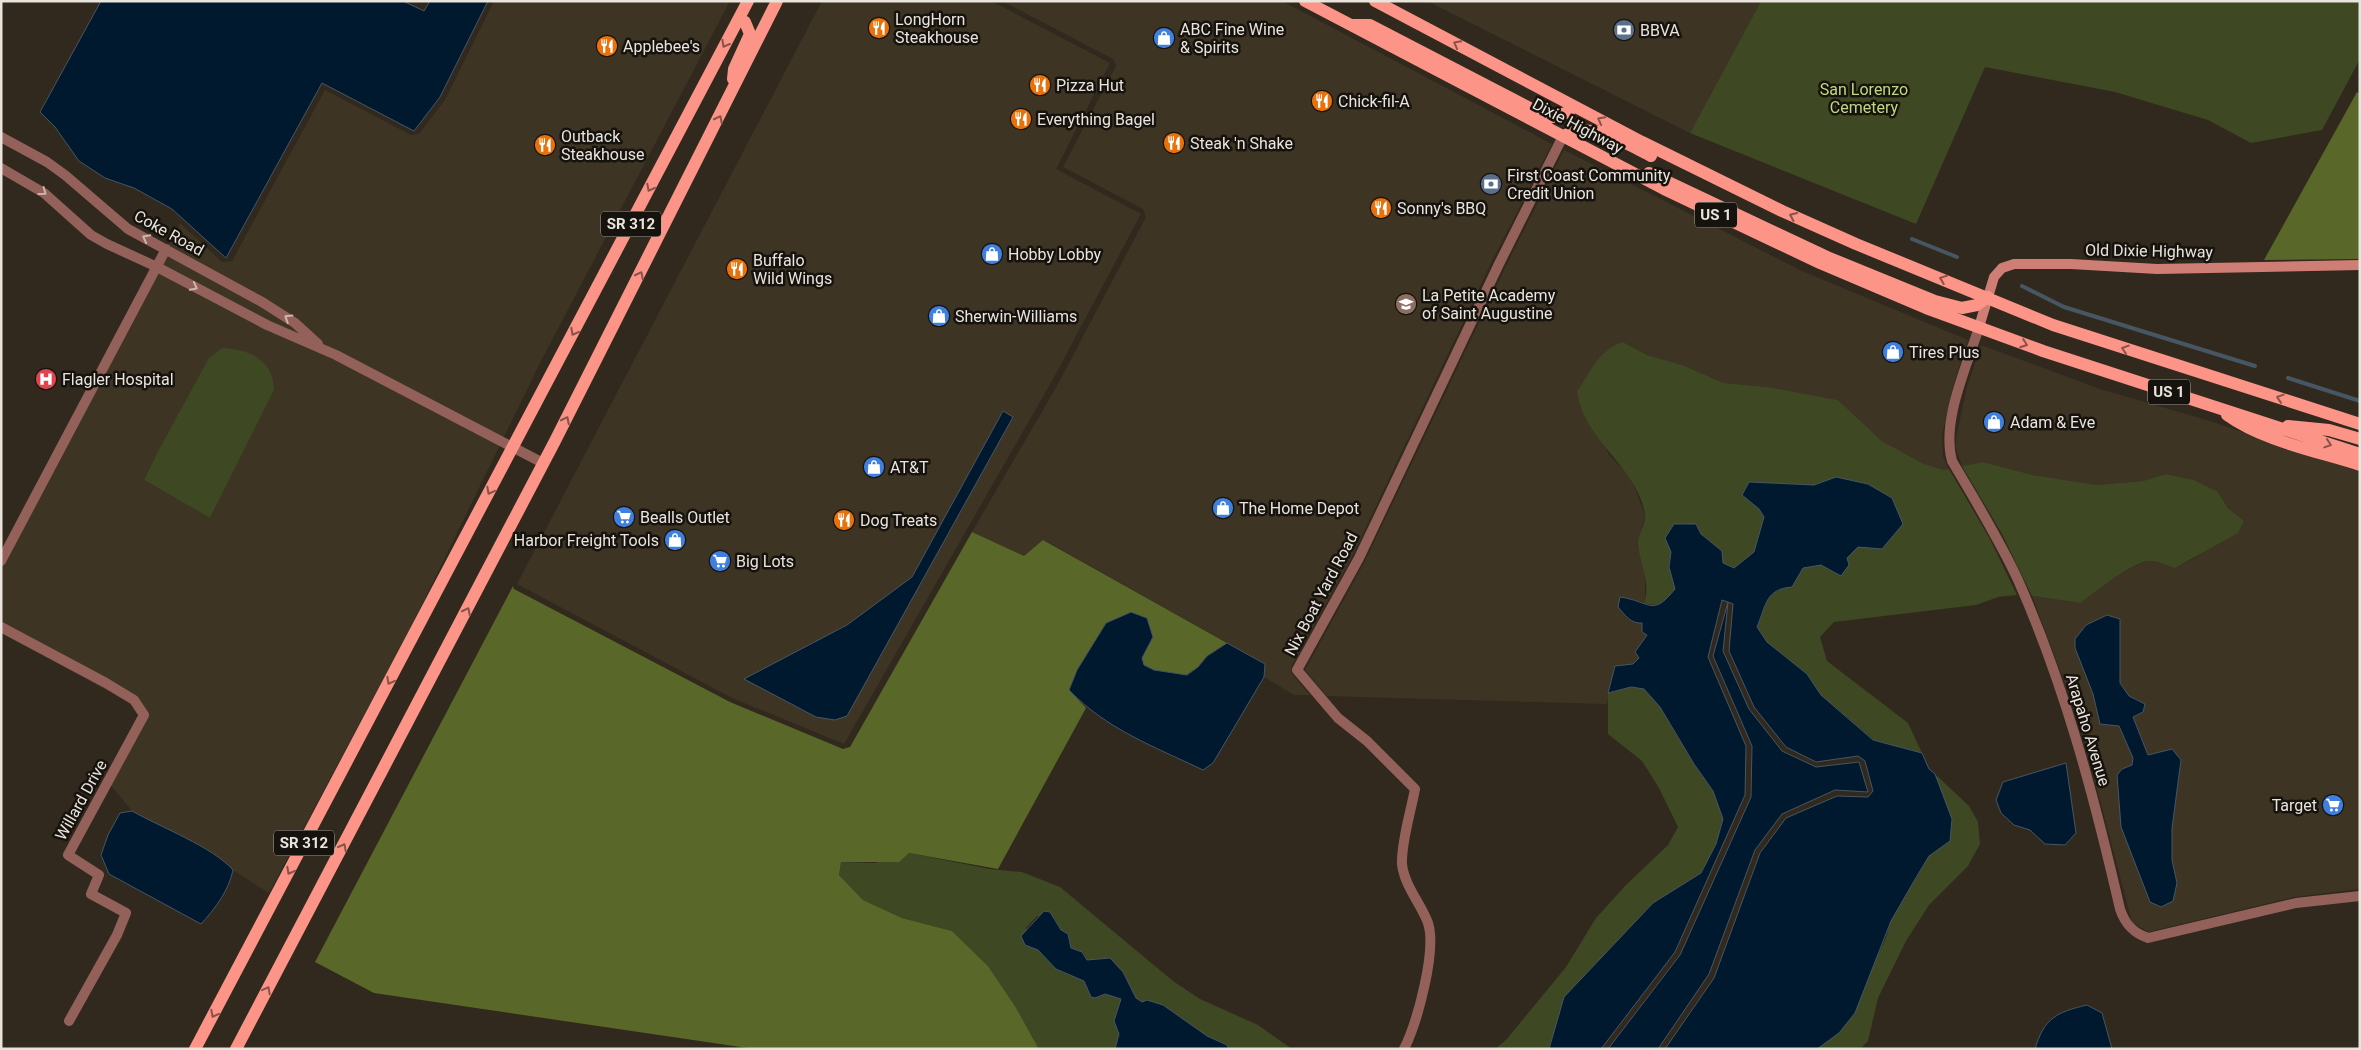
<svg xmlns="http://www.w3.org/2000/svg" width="2361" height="1050" font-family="Roboto,sans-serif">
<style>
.commercial{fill:#3e3424;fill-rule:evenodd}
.green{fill:#3e4823}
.forest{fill:#596829}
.water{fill:#01192f;stroke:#475663}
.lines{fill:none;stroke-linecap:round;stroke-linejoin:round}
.stream{stroke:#475663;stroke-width:4}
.street{stroke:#93615a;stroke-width:10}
.secondary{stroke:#ce7e74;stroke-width:10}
.primary{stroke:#fc9487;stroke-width:12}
.oneway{stroke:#89534a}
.oneway2{stroke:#cbb6ae}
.labels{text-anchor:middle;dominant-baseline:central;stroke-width:5;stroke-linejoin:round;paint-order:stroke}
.shield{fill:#16120d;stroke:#aaa59e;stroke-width:1}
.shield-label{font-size:15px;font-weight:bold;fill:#e9e4dc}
.poi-label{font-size:16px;fill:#e9e4dc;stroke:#16120d;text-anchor:start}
.park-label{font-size:16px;fill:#c1d97e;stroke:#16120d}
.street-label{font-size:16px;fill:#e9e4dc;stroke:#16120d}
</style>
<rect width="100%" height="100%" fill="#31291d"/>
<path class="commercial" d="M494 1H730L541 361 412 625 269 893 233 870 227 864 132 811 107 781 143 710 1 633V566L180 223 222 262 232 261 325 90 411 135 419 134 445 100ZM274 390 210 518 144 480 156 455 176 420Z
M822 1H991L1110 63 1056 169 1141 214 1052 381 844 744 732 698 517 584Z
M1002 1H1282L1552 144 1492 261 1353 555 1291 667 1292 674 1310 695H1294L1264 677 1265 664 1044 540 1024 556 972 532 1058 384 1146 217 1143 209 1063 167 1116 66 1113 59Z
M1427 1H1761L1690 133Z
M1564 150 1800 270 1968 340 1954 383 1942 435 1943 457 1949 469 1944 470 1922 463 1882 441 1838 400 1768 387 1724 383 1682 365 1647 355 1623 342 1588 374 1579 390 1609 455 1631 478 1645 515 1637 545 1645 573V599L1644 603 1632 599 1618 607 1627 618 1636 623H1642L1647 635 1639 658 1633 664 1615 666 1607 704 1327 696 1305 670 1365 561 1505 268Z
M1981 345 2100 389 2210 421 2360 472V889L2294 897 2148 932 2132 922 2079 720 2032 596 2081 603 2102 585 2132 567 2151 560 2175 568 2195 558 2244 521 2228 508 2217 491 2194 480 2166 474 2143 481 2097 485 2033 475 1983 462 1962 466 1956 449V438L1967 387ZM2120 619V683L2129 696 2139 700 2133 717 2137 729 2149 756 2172 749 2181 760 2172 828V860L2177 883 2122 769 2132 765 2133 758 2119 726 2100 723 2093 694Z"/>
<path class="green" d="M1761 1H2360V59L2322 130 2251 143 2208 120 2115 92 1985 67 1916 224 1690 133Z
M1623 342 1647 355 1682 365 1724 383 1768 387 1838 400 1882 441 1922 463 1944 470 1949 469 1990 539 2017 595 1998 597 1976 605 1834 622 1820 637 1827 661 1908 723 1922 753 1874 740 1821 695 1807 674 1767 642 1757 627C1767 606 1765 589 1792 587L1803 568 1847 558 1858 547 1836 477 1814 485 1749 482 1742 495 1759 509 1764 517 1754 552 1734 568 1723 563 1722 551 1701 534 1696 524 1665 538 1671 552 1669 567 1675 589C1665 601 1660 608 1644 603 1651 584 1641 566 1638 547 1636 537 1646 525 1645 514 1638 467 1581 439 1577 389H1579C1590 371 1601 348 1623 342Z
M222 348C249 349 274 360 274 390L210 518 144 480 156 455 209 358Z
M1983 462 2033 475 2097 485 2143 481 2166 474 2194 480 2217 491 2228 508 2244 521 2238 533 2175 568C2168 566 2160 562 2152 561 2136 559 2094 592 2081 603L2032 596 2002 534 1962 466Z
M1631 687 1644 689 1660 707 1694 764 1713 791 1723 819 1716 844 1701 873 1653 903 1564 997 1549 1049H1495L1506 1040 1566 967 1596 918 1626 885 1668 845 1678 827 1659 788 1642 761 1608 734V693Z
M1935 774 1969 806 1978 822 1980 844 1968 866 1929 905 1906 941 1878 998 1868 1041 1860 1049H1817L1839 1033 1870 972 1886 938 1891 921 1929 856 1950 841 1952 819Z
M909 853 990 869 1022 872 1060 887 1173 981 1200 999 1258 1025 1292 1049H1229L1227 1045 1207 1036 1163 1005 1142 1002 1136 998 1123 972 1103 958 1095 960H1087L1083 952 1071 948 1068 934 1061 930 1055 919 1037 916 1026 928 1038 950 1056 969 1084 981 1095 998C1104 994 1116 991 1122 1002L1120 1008 1119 1034 1115 1049H1039L1015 1006 988 966 952 931 902 918 863 900 839 875 841 862 875 863Z"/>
<path class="forest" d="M2357 92 2360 94V259L2264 260Z
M972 532 1024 556 1043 540 1227 643 1207 656 1198 667 1186 675 1154 670 1144 665 1142 658 1153 637 1106 623 1077 670 1069 690 1086 708 998 869 909 853 899 862H841L839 875 863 900 902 918 952 931 988 966 1015 1006 1039 1049H754L374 993 315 962 513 586 514 589 730 702 843 749 850 747Z"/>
<path class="water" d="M101 1H403L424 11 430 1H488L440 97 414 131 322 83 226 258 172 209 134 188 105 178 79 161 55 127 40 112Z
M1003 411 1013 417 847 716 835 720 816 717 744 679 847 625 912 577Z
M1836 477 1868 484 1892 498 1903 524 1882 549 1858 547 1847 558 1849 565 1841 576 1821 565 1803 568 1792 587C1765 589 1766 606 1757 627L1767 642 1807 674 1821 695 1873 740 1922 753 1929 769 1935 774 1952 819 1950 841 1929 856 1914 881 1891 921 1855 1013 1839 1033 1817 1049H1665L1714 978 1760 853 1786 818 1837 796 1868 797 1873 791 1865 761 1858 756 1816 762 1786 747 1754 707 1729 651 1733 604 1728 602 1723 651 1749 709 1782 751 1816 767 1859 762 1868 792 1835 790 1782 814 1755 850 1709 974 1658 1049H1608L1680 955 1751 797 1752 746 1713 656 1728 602 1722 600 1708 657 1746 746 1745 795 1675 952 1601 1049H1549L1564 997 1653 903 1701 873 1716 844 1723 819 1713 791 1694 764 1660 707 1644 689 1631 687 1608 693 1615 666 1633 664 1639 658 1635 652 1647 635 1642 632V623C1631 624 1625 615 1618 607L1620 597C1650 601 1652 618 1675 589L1669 567 1671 552 1665 538 1674 524H1696L1701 534 1722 551 1723 563 1734 568 1754 552 1764 517 1759 509 1742 495 1749 482 1814 485Z
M1131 612 1147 618 1153 637 1142 658 1144 665 1154 670 1187 675 1198 667 1207 656 1227 643 1265 664 1264 677 1213 763 1203 770C1155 747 1106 729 1069 690L1077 670 1106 623Z
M2107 615 2120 619V683L2129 696 2145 704 2143 712 2133 717 2148 755 2172 749 2181 760 2172 828V860L2177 883 2173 901 2161 907 2150 902 2121 827 2117 775 2122 769 2132 765 2133 758 2119 726 2100 724 2093 694 2075 648V639L2086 625Z
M2066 763 2076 833 2065 845 2045 844 2030 830 2014 825 2001 813 1996 800 2003 782Z
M132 811C160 827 213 847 233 870 229 890 215 909 201 924L109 874 101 855 108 835 120 813Z
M1044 911 1050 912 1061 930 1068 934 1071 948 1082 952 1087 960 1110 958 1123 972 1136 998 1142 1002 1147 1000 1163 1005 1207 1036 1227 1045 1229 1049H1115L1119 1034 1114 1021 1121 999 1105 994 1095 998 1091 997 1084 981 1056 969 1038 950 1025 945 1021 936Z
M2087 1005 2102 1013 2112 1049H2035C2044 1018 2057 1012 2087 1005Z"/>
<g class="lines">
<path class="stream" d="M1912 239 1957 257
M2022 286 2064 307 2255 366
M2288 378 2360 401"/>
<path class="street" d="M1 137 47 162 65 175 128 229 262 302 295 323 318 344
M1 168 44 193 91 235 107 244 157 267 267 325 336 355 543 463
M1979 327C1967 366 1941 421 1952 461 1975 500 1999 539 2018 580 2065 686 2094 796 2120 909 2125 924 2133 933 2148 938L2296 903 2360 896
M1 561 166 249
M1 627 106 683 134 700 144 715 68 855 99 875 91 894 126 913 117 935 69 1021
M1404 1049C1417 1023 1437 951 1428 923 1421 904 1404 885 1402 864 1401 843 1411 811 1415 789L1367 741 1338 718 1297 670 1359 558 1499 264 1563 136"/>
<path class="secondary" d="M1979 327 1994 277 2002 268 2014 264H2071L2157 269 2360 265"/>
<path class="primary" d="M1305 1 1664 189 1820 263 1926 308 2043 351 2360 454
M1375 1 1642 142 1782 211 1856 244 2053 325 2360 424
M1352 25H1370L1549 118 1569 112
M733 79 734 69 750 34 745 22 740 19
M1563 136C1594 120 1622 142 1651 156
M1649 173 1827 257 1935 301 1962 308 1977 305 1988 297
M2227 415C2263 441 2317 451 2360 465
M2288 426 2329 430 2360 439
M195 1049 748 1
M236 1049 555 441 777 1"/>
</g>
<defs><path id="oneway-chevron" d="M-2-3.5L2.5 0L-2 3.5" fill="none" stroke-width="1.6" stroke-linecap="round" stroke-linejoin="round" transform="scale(1.25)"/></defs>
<g class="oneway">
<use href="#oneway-chevron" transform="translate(725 44) rotate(119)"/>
<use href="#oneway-chevron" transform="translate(1457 44) rotate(-152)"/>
<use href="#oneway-chevron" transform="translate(719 119) rotate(-63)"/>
<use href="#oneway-chevron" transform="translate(1601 120) rotate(-152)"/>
<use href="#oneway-chevron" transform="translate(650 188) rotate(118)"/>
<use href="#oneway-chevron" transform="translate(1793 216) rotate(-156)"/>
<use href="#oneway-chevron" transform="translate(640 275) rotate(-63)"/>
<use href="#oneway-chevron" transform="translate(1943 279) rotate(-159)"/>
<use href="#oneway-chevron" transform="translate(574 332) rotate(118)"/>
<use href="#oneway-chevron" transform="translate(2024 344) rotate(20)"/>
<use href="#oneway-chevron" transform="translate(2125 349) rotate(-162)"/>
<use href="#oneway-chevron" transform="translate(2280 398) rotate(-162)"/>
<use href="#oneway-chevron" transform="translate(566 420) rotate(-63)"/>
<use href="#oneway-chevron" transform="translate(2328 444) rotate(18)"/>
<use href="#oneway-chevron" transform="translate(490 491) rotate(118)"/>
<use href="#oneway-chevron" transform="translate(467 611) rotate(-63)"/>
<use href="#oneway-chevron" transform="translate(390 681) rotate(118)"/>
<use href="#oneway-chevron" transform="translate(343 847) rotate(-62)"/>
<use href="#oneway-chevron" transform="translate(290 871) rotate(118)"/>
<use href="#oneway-chevron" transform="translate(267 990) rotate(-62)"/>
<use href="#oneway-chevron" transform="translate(214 1014) rotate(118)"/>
</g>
<g class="oneway2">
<use href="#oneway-chevron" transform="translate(43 192) rotate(36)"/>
<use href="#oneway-chevron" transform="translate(146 238) rotate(-152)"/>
<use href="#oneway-chevron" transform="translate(194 287) rotate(28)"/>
<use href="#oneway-chevron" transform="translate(288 318) rotate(-148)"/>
</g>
<defs>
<g id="restaurant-disc" transform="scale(1.125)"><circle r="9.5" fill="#e8710a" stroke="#16120d"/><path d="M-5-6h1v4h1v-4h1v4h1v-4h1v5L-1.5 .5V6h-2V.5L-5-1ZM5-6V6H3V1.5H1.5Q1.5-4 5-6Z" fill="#fff"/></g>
<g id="bank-disc" transform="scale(1.125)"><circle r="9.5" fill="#5c6f8a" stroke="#16120d"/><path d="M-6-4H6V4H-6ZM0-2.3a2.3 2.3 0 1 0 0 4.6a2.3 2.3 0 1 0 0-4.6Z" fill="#fff"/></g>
<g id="shop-disc" transform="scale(1.125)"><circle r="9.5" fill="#3f7fe0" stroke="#16120d"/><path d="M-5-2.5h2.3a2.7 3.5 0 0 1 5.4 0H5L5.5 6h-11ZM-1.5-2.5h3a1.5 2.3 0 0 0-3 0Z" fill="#fff"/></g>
<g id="school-disc" transform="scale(1.125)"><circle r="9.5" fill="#8d6e63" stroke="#16120d"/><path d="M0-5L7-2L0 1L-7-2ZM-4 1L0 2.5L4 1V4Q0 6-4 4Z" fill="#fff"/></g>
<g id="hospital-disc" transform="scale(1.125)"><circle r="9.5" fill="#e0444e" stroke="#16120d"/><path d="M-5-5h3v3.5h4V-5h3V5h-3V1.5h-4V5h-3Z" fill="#fff"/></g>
<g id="supermarket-disc" transform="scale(1.125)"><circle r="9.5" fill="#3f7fe0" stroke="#16120d"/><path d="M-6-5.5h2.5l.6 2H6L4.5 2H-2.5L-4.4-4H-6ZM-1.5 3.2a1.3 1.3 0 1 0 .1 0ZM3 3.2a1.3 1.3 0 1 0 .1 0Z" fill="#fff"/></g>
</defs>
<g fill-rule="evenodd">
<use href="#restaurant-disc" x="879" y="28"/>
<use href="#bank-disc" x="1624" y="30"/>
<use href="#shop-disc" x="1164" y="38"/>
<use href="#restaurant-disc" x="607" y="46"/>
<use href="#restaurant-disc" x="1040" y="85"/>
<use href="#restaurant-disc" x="1322" y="101"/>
<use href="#restaurant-disc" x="1021" y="119"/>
<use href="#restaurant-disc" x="1174" y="143"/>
<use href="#restaurant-disc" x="545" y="145"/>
<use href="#bank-disc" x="1491" y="184"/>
<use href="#restaurant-disc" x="1381" y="208"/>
<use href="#shop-disc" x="992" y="254"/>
<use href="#restaurant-disc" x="737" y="269"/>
<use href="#school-disc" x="1406" y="304"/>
<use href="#shop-disc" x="939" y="316"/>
<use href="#shop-disc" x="1893" y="352"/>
<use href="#hospital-disc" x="46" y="379"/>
<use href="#shop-disc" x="1994" y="422"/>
<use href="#shop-disc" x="874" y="467"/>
<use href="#shop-disc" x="1223" y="508"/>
<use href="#supermarket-disc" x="624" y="517"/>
<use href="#restaurant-disc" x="844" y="520"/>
<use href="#shop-disc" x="675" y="540"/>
<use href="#supermarket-disc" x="720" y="561"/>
<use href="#supermarket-disc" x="2333" y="805"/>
</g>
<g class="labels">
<g class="shield">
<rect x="1695" y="202.5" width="42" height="25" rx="4"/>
<rect x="601" y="211.5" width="60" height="25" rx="4"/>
<rect x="2148" y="379.5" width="42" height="25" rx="4"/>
<rect x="274" y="830.5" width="60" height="25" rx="4"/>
</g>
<g class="shield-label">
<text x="1716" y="215">US 1</text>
<text x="631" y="224">SR 312</text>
<text x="2169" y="392">US 1</text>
<text x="304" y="843">SR 312</text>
</g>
<g class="poi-label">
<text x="895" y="19">LongHorn<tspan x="895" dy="18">Steakhouse</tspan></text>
<text x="1180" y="29">ABC Fine Wine<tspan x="1180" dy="18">&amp; Spirits</tspan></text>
<text x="1640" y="30">BBVA</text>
<text x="623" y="46">Applebee's</text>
<text x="1056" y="85">Pizza Hut</text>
<text x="1338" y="101">Chick-fil-A</text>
<text x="1037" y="119">Everything Bagel</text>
<text x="561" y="136">Outback<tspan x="561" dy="18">Steakhouse</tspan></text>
<text x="1190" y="143">Steak 'n Shake</text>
<text x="1507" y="175">First Coast Community<tspan x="1507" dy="18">Credit Union</tspan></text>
<text x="1397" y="208">Sonny's BBQ</text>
<text x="1008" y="254">Hobby Lobby</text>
<text x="753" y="260">Buffalo<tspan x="753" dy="18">Wild Wings</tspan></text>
<text x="1422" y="295">La Petite Academy<tspan x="1422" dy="18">of Saint Augustine</tspan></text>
<text x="955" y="316">Sherwin-Williams</text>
<text x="1909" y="352">Tires Plus</text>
<text x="62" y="379">Flagler Hospital</text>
<text x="2010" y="422">Adam &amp; Eve</text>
<text x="890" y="467">AT&amp;T</text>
<text x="1239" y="508">The Home Depot</text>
<text x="640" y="517">Bealls Outlet</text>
<text x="860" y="520">Dog Treats</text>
<text x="659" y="540" text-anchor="end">Harbor Freight Tools</text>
<text x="736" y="561">Big Lots</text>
<text x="2317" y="805" text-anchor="end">Target</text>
</g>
<g class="park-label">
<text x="1864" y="89">San Lorenzo<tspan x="1864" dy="18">Cemetery</tspan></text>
</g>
<g class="street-label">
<text transform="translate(1578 126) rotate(28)">Dixie Highway</text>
<text transform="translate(169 233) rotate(29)">Coke Road</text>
<text transform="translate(2149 251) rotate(1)">Old Dixie Highway</text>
<text transform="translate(1321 594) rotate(-62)">Nix Boat Yard Road</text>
<text transform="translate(2088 730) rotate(73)">Arapaho Avenue</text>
<text transform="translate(81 800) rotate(-61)">Willard Drive</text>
</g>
</g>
<rect width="2361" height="1050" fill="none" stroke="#e9e4dc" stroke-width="5"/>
</svg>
